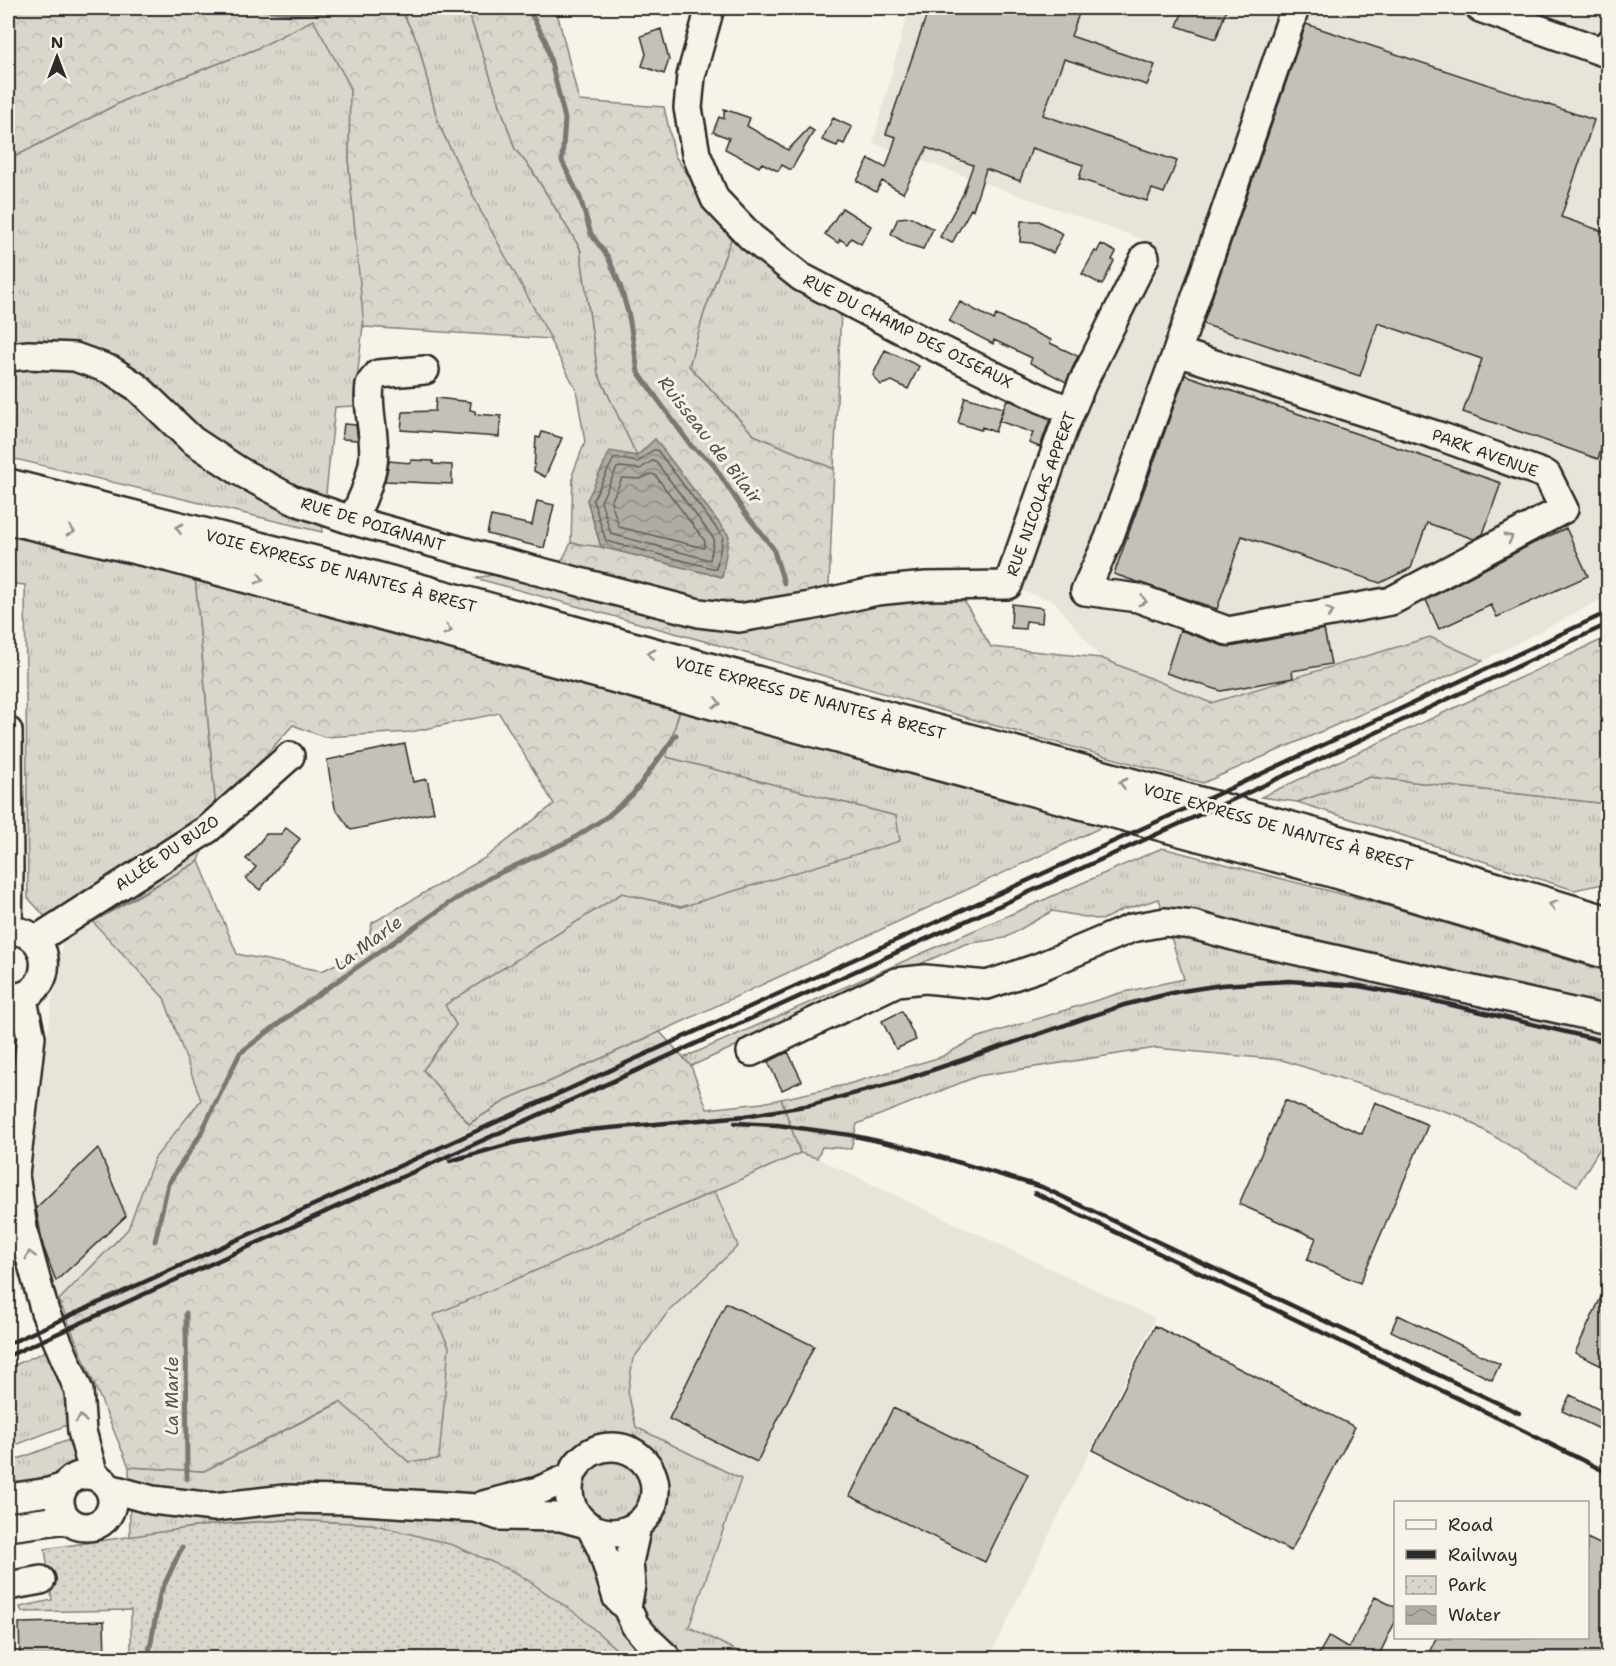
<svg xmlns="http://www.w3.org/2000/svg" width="1616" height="1666" font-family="'Shantell Sans',sans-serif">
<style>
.built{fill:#e8e4da}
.grass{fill:url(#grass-tufts);stroke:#82807c;stroke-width:1.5}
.forest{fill:url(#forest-crowns);stroke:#82807c;stroke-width:1.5}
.park{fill:url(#park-dots);stroke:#82807c;stroke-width:1.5}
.water{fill:url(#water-waves);stroke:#7a7874;stroke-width:1.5}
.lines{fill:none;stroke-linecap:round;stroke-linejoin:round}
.shore{stroke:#605f5b;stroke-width:1.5}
.stream{stroke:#7a7874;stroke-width:5}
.building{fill:#c4c1b9;stroke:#2b2b2b;stroke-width:1.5}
.minor-casing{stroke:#2b2b2b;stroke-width:32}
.highway-casing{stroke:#2b2b2b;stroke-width:38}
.minor{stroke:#f7f3e8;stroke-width:27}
.highway{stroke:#f7f3e8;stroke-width:33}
.rail{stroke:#2b2b2b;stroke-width:4.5}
.oneway{stroke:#918f8a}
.labels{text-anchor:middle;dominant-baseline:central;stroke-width:6;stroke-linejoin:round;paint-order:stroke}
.street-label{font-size:16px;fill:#2b2b2b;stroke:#f7f3e8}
.water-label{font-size:18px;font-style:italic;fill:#53524f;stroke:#f7f3e8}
</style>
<defs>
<pattern id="grass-tufts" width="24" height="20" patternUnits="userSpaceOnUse" patternTransform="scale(1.5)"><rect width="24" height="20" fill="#dad6cc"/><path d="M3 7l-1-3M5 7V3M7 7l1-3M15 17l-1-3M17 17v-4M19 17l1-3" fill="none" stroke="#bbb8af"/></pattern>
<pattern id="forest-crowns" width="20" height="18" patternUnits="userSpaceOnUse" patternTransform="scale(1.5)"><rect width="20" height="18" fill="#dad6cc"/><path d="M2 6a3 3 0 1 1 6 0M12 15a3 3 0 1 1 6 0" fill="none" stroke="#bbb8af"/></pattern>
<pattern id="park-dots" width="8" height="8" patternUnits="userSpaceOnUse" patternTransform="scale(1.5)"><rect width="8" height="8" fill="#dad6cc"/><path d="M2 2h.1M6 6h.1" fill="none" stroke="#bbb8af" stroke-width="1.8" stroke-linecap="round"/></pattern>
<pattern id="water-waves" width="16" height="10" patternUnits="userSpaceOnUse" patternTransform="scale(1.5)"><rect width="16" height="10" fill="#afaca4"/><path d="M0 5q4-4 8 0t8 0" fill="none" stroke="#8f8c86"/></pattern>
</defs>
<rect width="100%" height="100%" fill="#f7f3e8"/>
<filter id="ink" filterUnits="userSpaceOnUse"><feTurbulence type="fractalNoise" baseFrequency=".0167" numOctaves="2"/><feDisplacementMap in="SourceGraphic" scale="12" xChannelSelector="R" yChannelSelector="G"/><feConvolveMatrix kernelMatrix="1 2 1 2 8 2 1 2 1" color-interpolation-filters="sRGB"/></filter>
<g filter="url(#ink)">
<path class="built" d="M909 8H1608V596L1483 661 1430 637 1212 703 1101 658 1054 601 1015 589 1083 399 1156 254 1152 243 873 143Z
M93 922 164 998 202 1100 154 1159 128 1229 59 1300 27 1215 52 999 64 937Z
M800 1153 817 1158 1155 1318 989 1658H751L689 1627 741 1479 635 1427 628 1392 633 1359 668 1312 738 1246 715 1191Z"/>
<path class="grass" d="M400 8H467L515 149 532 170 580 248 598 373 637 456 587 500 601 547 571 543 573 473 585 442 576 389 481 212 438 123 418 43Z
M313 19 350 86 349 168 364 316 354 406 335 407 322 532 15 459 8 378V160L131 97 256 49Z
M731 239 841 310 834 469 754 435 689 366 704 313Z
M8 532 195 576 216 810 199 861 64 937 28 898 25 585 8 583Z
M681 706 1102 827 660 1032 551 1081 510 1098 469 1124 423 1070 456 1025 444 1005 622 893 681 907 896 816 666 757Z
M1370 777 1608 804V883L1574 890 1297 802Z
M1162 848 1384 905 1608 972V1135L1577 1186 1460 1116 1282 1060 1156 1048 978 1076 857 1124 851 1149 822 1147 817 1158 800 1153 781 1099 845 1085 941 1057 976 1038 1120 993 1184 979 1159 899 1122 910 1102 920 1052 911 1005 938 965 944 691 1066 683 1058Z
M715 1191 738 1246 668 1312 633 1359 628 1392 636 1427 741 1479 689 1627 751 1658H626L577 1615 372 1524 289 1520 209 1525 130 1537 129 1467 204 1471 341 1402 409 1462 433 1315Z
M53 1348 75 1422 8 1448V1368Z
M74 1438 84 1464 74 1466 49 1482 8 1492V1461H13Z"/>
<path class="forest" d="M8 8H400L418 43 438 123 481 212 551 339 364 327 349 168 350 86 313 20 256 49 131 97 8 160Z
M467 8H556L579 101 664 107 675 156 731 239 704 313 689 366 754 435 834 469 829 586 949 575 991 647 1101 658 1211 703 1430 637 1483 661 1203 783 982 722 711 643 475 578 560 564 571 543 601 547 722 577 655 439 637 456 598 373 580 248 532 170 515 149Z
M195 576 681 706 666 757 896 816 900 841 681 907 622 893 445 1005 456 1025 423 1070 469 1124 510 1098 551 1081 660 1032 691 1066 707 1109 762 1103 781 1099 800 1153 551 1264 433 1315 449 1346 439 1459 409 1462 340 1402 204 1471 129 1467 59 1300 128 1229 154 1159 201 1100 164 998 93 922 199 861 237 954 322 971 366 949 372 923 485 858 554 804 499 713 411 732 324 737 293 725 216 810Z
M1608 637V804L1370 777 1297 802 1261 797Z"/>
<path class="park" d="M289 1520 372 1524 453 1545 517 1573 578 1615 626 1658H128L131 1650V1610L22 1612 20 1607 52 1600 45 1549 209 1525Z"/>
<path class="water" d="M655 439 729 536 722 577 601 547 587 500 610 451 637 456Z"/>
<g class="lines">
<path class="shore" d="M653 450H657L723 537 716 569 606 541 593 500 613 460 616 458 638 462Z
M652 461 656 462 714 539 710 560 611 534 601 501 617 468 620 467 640 469Z
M651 474 655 475 705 541 704 548 619 527 611 502 622 478 640 479Z"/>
<path class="stream" d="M256 8 294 14 375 8
M528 8 546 42 565 119 562 161 580 198 591 234 608 257 620 285 629 316 638 372 692 447 711 461 745 513 773 548 784 583
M155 1241 168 1184 199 1137 240 1053 310 1000 448 904 491 877 571 840 608 816 633 794 676 735
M186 1313 187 1479
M148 1658 160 1594 182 1547"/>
</g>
<path class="building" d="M929 8H1081L1071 36 1155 65 1147 85 1064 59 1043 115 1177 161 1164 193 1152 189 1147 201 1079 179 1083 165 1032 148 1020 181 986 169 973 210 971 209 952 243 940 237 963 194 973 165 927 148 903 193 882 181 876 192 857 181 869 159 886 168 896 137 886 134Z
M1184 8H1227L1216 39 1177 26Z
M1306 24 1594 120 1561 217 1608 233V427L1598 459 1463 412 1482 359 1378 323 1360 376 1203 324Z
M661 29 669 60 664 74 642 66 646 54 641 36Z
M724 109 750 118 747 126 788 150 809 128 814 131 791 170 782 165 778 171 762 163 759 167 725 149 729 138 713 132 719 117 724 119Z
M833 118 852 127 844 144 839 142 837 146 822 140Z
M842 208 871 226 861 244 851 238 847 244 840 239 838 243 825 234Z
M911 217 933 229 923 249 907 244 891 234 898 218Z
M1021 221H1039L1063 234 1053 253 1032 243 1020 242Z
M1101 244 1116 252 1112 260 1114 261 1102 285 1082 274 1095 251 1097 252Z
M960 302 994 320 996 315 1051 340 1050 343 1078 356 1066 382 1030 363 1032 358 994 340 993 344 949 321Z
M885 350 919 366 908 389 892 381 881 385 877 381 873 375Z
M1185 375 1501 483 1483 534 1474 539 1427 523 1411 568 1380 583 1242 536 1217 609 1114 574Z
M965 397 1003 408 995 432 982 427 981 430 958 423Z
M436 398 471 402 470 410 475 411V414L501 416 499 437 401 430 403 412 435 411Z
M1007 399 1050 419 1040 447 1029 443 1033 433 999 421Z
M344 424 356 425 358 440 342 439Z
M542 432 562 438 545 477 534 471 536 437 540 438Z
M411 460 433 461V464L452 465V484L385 481 389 461 411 463Z
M537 501 554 505 544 548 487 534 491 516 532 525Z
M1566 528 1588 576 1497 617 1491 605 1439 629 1426 600 1532 544Z
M1012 604 1043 608 1042 623 1026 621 1025 629 1011 628Z
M1324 629 1331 664 1292 671 1293 678 1221 691 1166 673 1180 630 1223 646 1230 647Z
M405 744 413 782 427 779 434 812 351 830 335 808 327 760Z
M286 828 300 839 260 890 246 879 256 867 246 859 266 834H281Z
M902 1011 916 1040 896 1049 882 1021Z
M788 1052 802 1081 782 1090 768 1062Z
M1285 1100 1362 1134 1375 1102 1428 1125 1360 1283 1307 1260 1316 1238 1239 1204Z
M98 1148 126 1216 56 1281 43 1246 36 1208Z
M1608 1282V1369L1575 1353Z
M726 1303 814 1346 757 1462 669 1419Z
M1398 1315 1500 1364 1492 1380 1391 1331Z
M1155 1326 1355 1427 1291 1551 1093 1450Z
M1570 1395 1608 1414V1433L1562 1411Z
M893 1408 1028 1474 985 1562 850 1496Z
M1587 1538 1608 1548V1659H1426L1436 1638H1587Z
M1375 1597 1395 1607V1622L1377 1659H1316L1329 1636 1349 1648Z
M104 1621 105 1659H20L19 1623Z"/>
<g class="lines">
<g class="minor-casing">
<path id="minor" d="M710 8 691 76 688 108 696 154 715 199 751 237 801 277 925 342 1042 399 1071 411
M1480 8 1606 53 1608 44
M1177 352 1442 437 1547 475 1564 509 1391 601 1228 631 1138 598 1085 591 1109 538 1177 352 1295 8
M8 357 29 355 75 357 111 370 137 387 192 440 239 471 293 500 351 520 480 556 699 613 739 618 810 606 877 591 926 586 1008 585 1063 430 1082 384 1145 257
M351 520C362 503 369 484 373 464 377 438 366 409 370 385 371 381 375 378 378 374L425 370
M8 731 9 871 8 930
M36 940 208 829 290 756
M8 997C12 997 18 997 22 996 53 987 51 939 21 932
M751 1052 897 982 925 979 987 985 1037 968 1132 928 1165 922 1193 925 1244 939 1608 1020
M15 1175 24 1235 45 1312 79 1391 82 1431 94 1476
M9 1193 15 1175 31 1037 22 996
M569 1490a43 43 0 1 1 86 0a43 43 0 1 1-86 0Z
M60 1501a26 26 0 1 1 52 0a26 26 0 1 1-52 0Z
M109 1488 152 1500 214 1507 285 1499 347 1500 476 1508 499 1516 561 1517 583 1523
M8 1498 49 1492 64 1487
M483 1505 538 1491 570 1477
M8 1527 67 1519
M591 1528 602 1550 617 1598 627 1608 635 1625 646 1638 667 1658
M8 1586 41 1580
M627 1608 631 1585 629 1562 637 1526"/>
</g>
<g class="highway-casing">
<path id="highway" d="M8 486 350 572 1320 837 1608 923
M8 517 170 555 1336 871 1608 952"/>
</g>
<use href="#minor" class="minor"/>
<use href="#highway" class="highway"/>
<path class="rail" d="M735 1123 778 1125 850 1135 906 1147 1042 1187 1519 1413
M450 1161 513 1143 577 1131 745 1116 811 1105 897 1082 1124 1005 1176 992 1221 985 1289 981 1359 986 1422 998 1608 1042
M1035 1193 1488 1413 1608 1473
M8 1344 1231 788 1608 612
M8 1356 1243 795 1608 624"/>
</g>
<defs><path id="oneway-chevron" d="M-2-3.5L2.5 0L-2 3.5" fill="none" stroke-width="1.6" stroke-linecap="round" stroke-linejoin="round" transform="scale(1.5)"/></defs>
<g class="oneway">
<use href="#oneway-chevron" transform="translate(179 528) rotate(-166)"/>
<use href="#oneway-chevron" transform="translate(71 531) rotate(13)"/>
<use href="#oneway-chevron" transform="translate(1509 538) rotate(-28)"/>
<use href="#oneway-chevron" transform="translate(260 579) rotate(15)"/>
<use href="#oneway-chevron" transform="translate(1143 601) rotate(17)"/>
<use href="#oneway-chevron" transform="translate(1330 612) rotate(-11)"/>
<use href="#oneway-chevron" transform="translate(448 630) rotate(15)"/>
<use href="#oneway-chevron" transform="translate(651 654) rotate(-165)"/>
<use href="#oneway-chevron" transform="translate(717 703) rotate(15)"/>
<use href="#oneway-chevron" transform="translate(1123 783) rotate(-165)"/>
<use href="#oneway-chevron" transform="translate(1553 905) rotate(-163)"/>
<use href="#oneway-chevron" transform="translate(30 1255) rotate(-105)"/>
<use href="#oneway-chevron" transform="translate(81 1419) rotate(-94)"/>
</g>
</g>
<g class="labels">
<g class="street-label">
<text transform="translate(908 331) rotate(27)">RUE DU CHAMP DES OISEAUX</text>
<text transform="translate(1485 453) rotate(20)">PARK AVENUE</text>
<text transform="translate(1041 494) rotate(-70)">RUE NICOLAS APPERT</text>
<text transform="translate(373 524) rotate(17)">RUE DE POIGNANT</text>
<text transform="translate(341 571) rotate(15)">VOIE EXPRESS DE NANTES À BREST</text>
<text transform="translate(810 698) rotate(15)">VOIE EXPRESS DE NANTES À BREST</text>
<text transform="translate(1278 827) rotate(16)">VOIE EXPRESS DE NANTES À BREST</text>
<text transform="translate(167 853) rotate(-34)">ALLÉE DU BUZO</text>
</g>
<g class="water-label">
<text transform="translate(710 440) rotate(52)">Ruisseau de Bilair</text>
<text transform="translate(368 943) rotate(-36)">La Marle</text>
<text transform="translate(172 1396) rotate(-90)">La Marle</text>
</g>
</g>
<rect width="1616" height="1666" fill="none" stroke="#f7f3e8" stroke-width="30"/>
<rect x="15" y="15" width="1586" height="1636" fill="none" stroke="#2b2b2b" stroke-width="2" filter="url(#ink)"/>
<rect x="1394" y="1501" width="195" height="138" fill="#f7f3e8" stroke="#a5a39c" stroke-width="1.5"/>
<rect x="1406" y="1520" width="30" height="9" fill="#f7f3e8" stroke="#a5a39c" stroke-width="1.5"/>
<text x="1448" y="1531" font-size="18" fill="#2b2b2b">Road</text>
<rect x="1406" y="1550" width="30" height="9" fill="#2b2b2b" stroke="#a5a39c" stroke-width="1.5"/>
<text x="1448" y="1561" font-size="18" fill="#2b2b2b">Railway</text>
<rect x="1406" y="1576" width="30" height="18" fill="url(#park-dots)" stroke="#a5a39c" stroke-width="1.5"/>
<text x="1448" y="1591" font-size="18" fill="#2b2b2b">Park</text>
<rect x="1406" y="1606" width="30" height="18" fill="url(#water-waves)" stroke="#a5a39c" stroke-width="1.5"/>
<text x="1448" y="1621" font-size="18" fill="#2b2b2b">Water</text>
<g transform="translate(57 57)" stroke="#f7f3e8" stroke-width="4.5" paint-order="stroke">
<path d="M0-4.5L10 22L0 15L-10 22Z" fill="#2b2b2b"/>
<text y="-9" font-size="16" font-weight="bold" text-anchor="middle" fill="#2b2b2b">N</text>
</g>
</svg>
